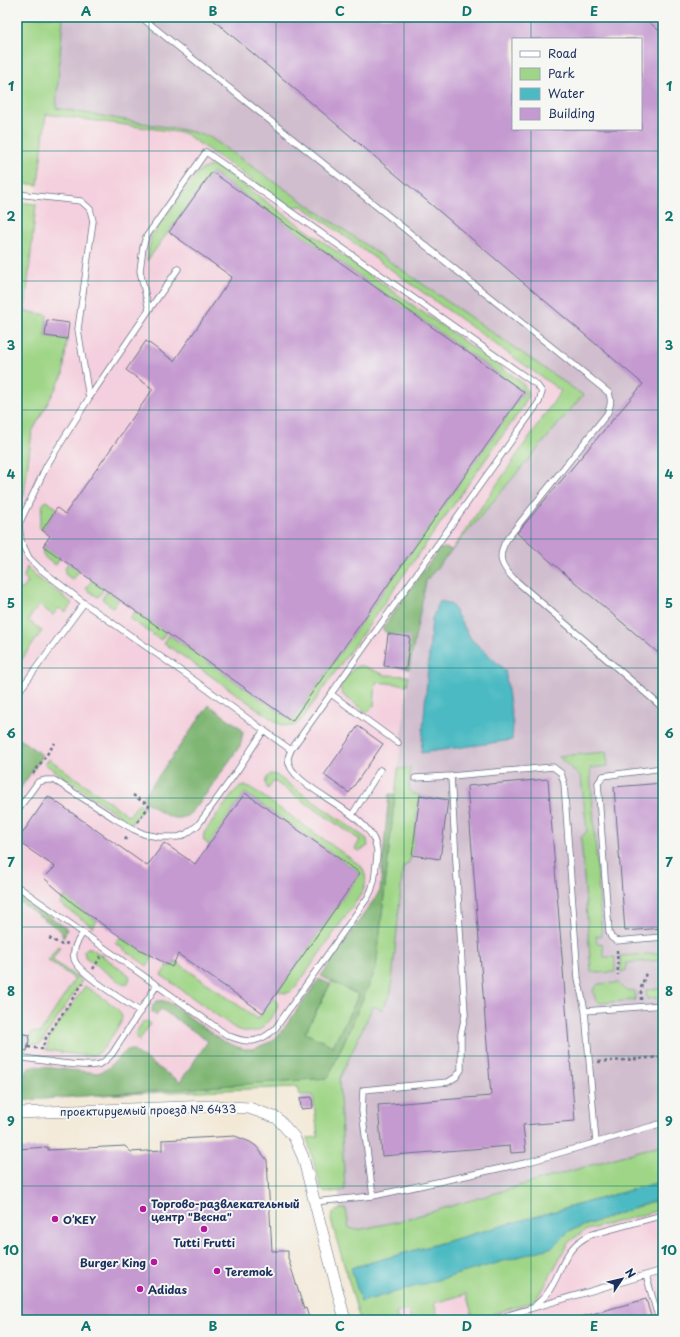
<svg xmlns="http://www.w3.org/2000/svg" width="680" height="1337" font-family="'Playpen Sans',sans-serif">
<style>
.built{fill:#f4cfdd}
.industrial{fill:#d0bdcd;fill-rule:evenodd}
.green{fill:#9fd586;stroke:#5d8272}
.forest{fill:#7fb673;stroke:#4d7268}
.water{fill:#4cbac2;stroke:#347490}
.building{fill:#c59ad0;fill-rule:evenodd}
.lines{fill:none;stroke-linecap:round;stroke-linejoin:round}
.service-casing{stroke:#677088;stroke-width:7}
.minor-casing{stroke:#677088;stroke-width:12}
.path{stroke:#677088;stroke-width:2.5;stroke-dasharray:3 3;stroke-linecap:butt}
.service{stroke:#fff;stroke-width:5.5}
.minor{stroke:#fff;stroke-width:11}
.grid{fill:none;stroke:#0f766e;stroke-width:1;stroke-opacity:0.55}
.poi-dot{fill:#b5179e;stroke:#f6f6f2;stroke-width:1.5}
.labels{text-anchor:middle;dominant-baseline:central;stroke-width:4;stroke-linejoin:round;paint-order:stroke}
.street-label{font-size:11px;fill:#1b2f5e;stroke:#f6f6f2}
.poi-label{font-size:11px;font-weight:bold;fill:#1b2f5e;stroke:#f6f6f2;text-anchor:start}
.neatline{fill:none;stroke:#0f766e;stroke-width:1.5}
.grid-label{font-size:13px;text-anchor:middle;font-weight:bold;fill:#0f766e}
</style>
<rect width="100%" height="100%" fill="#f6f6f2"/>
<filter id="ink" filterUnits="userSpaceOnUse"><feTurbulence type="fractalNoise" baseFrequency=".025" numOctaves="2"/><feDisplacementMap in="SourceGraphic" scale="8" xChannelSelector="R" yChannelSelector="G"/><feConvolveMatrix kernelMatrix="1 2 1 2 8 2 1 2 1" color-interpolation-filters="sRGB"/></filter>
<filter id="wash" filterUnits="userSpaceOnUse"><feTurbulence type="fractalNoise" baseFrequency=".012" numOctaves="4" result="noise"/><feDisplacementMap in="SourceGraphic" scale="16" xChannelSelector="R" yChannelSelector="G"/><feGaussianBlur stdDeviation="0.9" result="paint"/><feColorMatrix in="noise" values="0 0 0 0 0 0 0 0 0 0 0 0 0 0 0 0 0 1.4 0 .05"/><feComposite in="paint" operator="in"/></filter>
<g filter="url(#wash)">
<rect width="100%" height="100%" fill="#f3e8d5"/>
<path class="built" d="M46 107 208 136 583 395 426 581 409 669 376 969 328 1078 17 1101V397L36 196Z
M663 1209V1320H365L558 1251 584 1231Z"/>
<path class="industrial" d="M63 17H663V1160L341 1247 339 1199 328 1078 376 968 409 669 426 581 583 395 208 136 188 131 56 108ZM513 39H641V129H513Z"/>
<path class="green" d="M17 17H63L56 108 188 131 208 136 583 395 452 550 561 391 302 206 291 207 184 133 46 114 38 185 17 183Z
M214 166 223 171 520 381C530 391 529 396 522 408L302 719C295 728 289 727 279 724L164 643 169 635 292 721 524 392 212 172 147 261 151 237 198 172 207 167Z
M17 202 36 204 25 311 47 315 45 336 67 339 63 375 32 432 24 494 21 501 17 506Z
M46 501 57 508 42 530 39 527 43 504Z
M43 546 60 558 56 565C47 559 41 558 43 546Z
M68 563 79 571 73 580 65 574V569Z
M27 567 34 575 72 603 66 612 58 608 53 615 39 605 28 620 42 631 17 666V586L22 590 28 582 24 577Z
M92 580 104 589 98 597 86 589Z
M107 591 119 599 113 608 102 599Z
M135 611 166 632 161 640 130 619Z
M358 666H363L385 675 408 676 407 685 376 682 374 706 368 712 365 711 343 695 341 691V685L353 669Z
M606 752 608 766 590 768 602 936H596L597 944 602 943 604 957H615V972L597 973 591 971 581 838 587 831 581 777 558 756Z
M49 759 129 816 139 803 144 807 131 824 45 764Z
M410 768 409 788 413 794 420 795 412 855 408 864 403 867 391 992 382 1010 373 1006 339 1080 345 1190 325 1193 321 1189 307 1138 318 1137 313 1095H300L298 1087 98 1095 328 1078 376 968 398 769Z
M271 774 276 775 367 839 368 846 360 851 355 849 360 840 274 781 268 789C264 783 265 778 271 774Z
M245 786 250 787 361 866C367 875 367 883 362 893L296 987C290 994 286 994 278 991L360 873 245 793 209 845C203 841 203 839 204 833L235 791 240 787Z
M65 896 97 921 93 927 60 904Z
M120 937 153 957 147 966 115 943Z
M58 946 60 947 52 960 82 981 40 1045 29 1043 32 1032 40 1033 75 979 48 960Z
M87 948H91L128 974 130 977 128 983 125 985 121 983 85 957 84 951Z
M663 953V960L626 963V971L621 972 620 956Z
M175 961 258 1019 273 998 277 1002C279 1008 276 1011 272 1016 261 1032 255 1035 236 1029L161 975 168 965 172 967Z
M332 981 359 995 333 1046 305 1033Z
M618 983 626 991 634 990 635 1000 601 1003 596 1001 593 991 598 984Z
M85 986C93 992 122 1008 122 1017 122 1024 115 1031 112 1036 107 1042 103 1052 96 1054 86 1058 58 1051 46 1050L49 1038Z
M663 988V997L647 999 646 990Z
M147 1021 150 1024 139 1041 137 1039 135 1034 143 1022Z
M663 1144V1181L351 1268 552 1247 569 1231 663 1198V1209L584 1231 568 1243 544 1287 537 1297 531 1302 474 1320 466 1294 434 1303 439 1320H411L408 1310 396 1313 398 1320H360L331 1220 332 1213 340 1209H346L349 1228 357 1230 400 1221Z"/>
<path class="forest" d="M446 548 452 550 426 581 409 669H406L388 634 383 630V627L439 549Z
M209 705 241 728 243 733 240 746 198 805C194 809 190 815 184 817 170 823 153 806 142 799Z
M17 737 42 755 38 763 17 793Z
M389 794H395L376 969 328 1078 17 1101V1084L24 1085 25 1073 30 1067 34 1066 98 1073 107 1069 127 1050H132L180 1082 208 1041 161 1009 156 1016 152 1012C152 999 160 999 170 1003L221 1040 238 1047 245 1049H253L270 1042 280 1034 319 979 330 984 305 1033 333 1046 359 995 321 976 380 891Z
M17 893 67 929 63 938 61 931 17 900Z"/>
<path class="water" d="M440 601 451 604 471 639 505 670 513 725 512 740 421 753 432 618Z
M663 1181V1198L569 1231 553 1247 361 1302 351 1268Z"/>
<g id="blocks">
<path class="building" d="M210 17H643L663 34V657L517 533 643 384ZM513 39H641V129H513Z
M212 172 524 392 292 721 43 546 50 536 42 530 57 508 65 514 153 389 126 370 146 341 174 361 232 277 169 232Z
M47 320 69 323 67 339 45 336Z
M388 634 410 637 406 669 384 666Z
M358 726 383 744 349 793 324 775Z
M548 779 575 1121 523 1125 526 1152 511 1153 510 1146 382 1156 378 1105 491 1096 467 786Z
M663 783V928L625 931 614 787Z
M245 793 360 873 263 1013 178 954 172 967 139 949 109 929 74 904 44 878 55 867 17 841 48 796 147 866 164 843 195 864Z
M420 795 448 800 440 859 412 855Z
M17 1033 30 1035 27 1051 17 1049Z
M312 1097 313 1108 301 1109 300 1098Z
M235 1136 250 1142 256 1146 267 1160 272 1251H288V1258L304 1309 306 1308 309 1318 302 1320H17V1149L48 1147V1150L125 1146 131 1152 162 1150V1140Z
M646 1299 652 1320H581V1317Z"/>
</g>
</g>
<g filter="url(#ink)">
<use href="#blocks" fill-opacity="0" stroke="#677088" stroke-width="1"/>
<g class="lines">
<g class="service-casing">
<path id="service" d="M141 17 609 393C612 402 610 407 607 414L507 539C497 556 500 565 514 579L663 708
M17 194 81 201 90 209 93 221 78 329 89 398
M149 310 178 269
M17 694 84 603
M331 694 398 743
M663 768 610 775 603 776 598 783 609 932 611 937 616 941 663 937
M415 778 451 776
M17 811 38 782 46 780H54L114 818 133 829 144 834 159 837H178L186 834 198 825 237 771 264 730
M352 815 380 770
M17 886 227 1035C247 1044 258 1044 275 1029L368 897C374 887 375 876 376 864 377 858 378 851 376 846 370 811 289 788 288 759 288 756 290 753 291 750L539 402 542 392 537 385 206 152 146 237 143 247 140 271 149 310 89 398 47 465 19 524 21 541 29 558 39 568 84 603 211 692 291 750
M83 933C78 940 72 949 74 958 75 972 128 1003 141 1012
M585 1011 663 1005
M17 1057C34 1059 87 1069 100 1064 105 1062 108 1058 112 1054L157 985
M596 1143 585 1011 578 978 564 783 561 773 553 767 451 776 465 1015 461 1034V1070L456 1077 448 1082 363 1090 362 1111 373 1196 525 1163 663 1123
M314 1202 373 1196
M646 1275 659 1320
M535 1306C538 1302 543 1299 546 1295 563 1273 561 1249 590 1235L663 1215
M491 1320 663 1270"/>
</g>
<g class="minor-casing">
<path id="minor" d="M17 1113 213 1106 249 1108 277 1118 294 1137 303 1157 345 1320"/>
</g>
<path class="path" d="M33 774 55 743
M133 795 149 806 137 823
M125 840 128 835
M49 938 62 945 68 943
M617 950 618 975
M93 969 101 956
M641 1000V988L646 973
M28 1047 42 1049 46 1038 83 983
M598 1062 663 1057"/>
<use href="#service" class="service"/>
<use href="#minor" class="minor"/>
</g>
</g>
<path class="grid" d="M149 17V1320M276 17V1320M404 17V1320M531 17V39M531 129V1320M17 151H663M17 281H663M17 410H663M17 539H663M17 668H663M17 798H663M17 927H663M17 1056H663M17 1186H663"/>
<g class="poi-dot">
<circle cx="143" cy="1209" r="4"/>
<circle cx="55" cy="1219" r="4"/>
<circle cx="204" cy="1229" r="4"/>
<circle cx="154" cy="1262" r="4"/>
<circle cx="217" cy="1271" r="4"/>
<circle cx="140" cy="1289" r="4"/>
</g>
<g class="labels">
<g class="street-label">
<text transform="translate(148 1110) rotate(-1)">проектируемый проезд № 6433</text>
</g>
<g class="poi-label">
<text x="151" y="1203">Торгово-развлекательный<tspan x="151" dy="13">центр "Весна"</tspan></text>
<text x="63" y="1219">O’KEY</text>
<text x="204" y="1242" text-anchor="middle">Tutti Frutti</text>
<text x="146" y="1262" text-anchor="end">Burger King</text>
<text x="225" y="1271">Teremok</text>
<text x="148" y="1289">Adidas</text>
</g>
</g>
<rect width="680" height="1337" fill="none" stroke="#f6f6f2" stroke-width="44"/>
<rect x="512" y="38" width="130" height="92" fill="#f6f6f2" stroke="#9ea6b7"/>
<rect x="520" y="51" width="20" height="6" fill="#ffffff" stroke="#9ea6b7"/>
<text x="548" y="58" font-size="12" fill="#1b2f5e">Road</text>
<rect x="520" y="68" width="20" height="12" fill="#9fd586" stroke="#9ea6b7"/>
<text x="548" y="78" font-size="12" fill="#1b2f5e">Park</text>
<rect x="520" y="88" width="20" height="12" fill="#4cbac2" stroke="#9ea6b7"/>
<text x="548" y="98" font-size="12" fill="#1b2f5e">Water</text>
<rect x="520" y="108" width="20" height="12" fill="#c59ad0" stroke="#9ea6b7"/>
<text x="548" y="118" font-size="12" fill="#1b2f5e">Building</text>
<g transform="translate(622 1279) rotate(55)" stroke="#f6f6f2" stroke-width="3" paint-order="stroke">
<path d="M0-3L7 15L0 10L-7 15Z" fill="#1b2f5e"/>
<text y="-6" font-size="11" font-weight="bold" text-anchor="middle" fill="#1b2f5e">N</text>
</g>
<rect x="22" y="22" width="636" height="1293" class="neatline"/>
<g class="grid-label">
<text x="86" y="16">A</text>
<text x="213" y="16">B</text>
<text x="340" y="16">C</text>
<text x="467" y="16">D</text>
<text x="594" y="16">E</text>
<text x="11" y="91">1</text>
<text x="669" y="91">1</text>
<text x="11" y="221">2</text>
<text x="669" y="221">2</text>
<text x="11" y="350">3</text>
<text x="669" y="350">3</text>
<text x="11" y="479">4</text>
<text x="669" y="479">4</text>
<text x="11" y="608">5</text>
<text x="669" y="608">5</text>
<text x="11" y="738">6</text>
<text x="669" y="738">6</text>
<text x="11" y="867">7</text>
<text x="669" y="867">7</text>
<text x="11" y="996">8</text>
<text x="669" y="996">8</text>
<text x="11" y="1126">9</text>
<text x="669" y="1126">9</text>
<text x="11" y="1255">10</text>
<text x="669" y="1255">10</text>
<text x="86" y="1331">A</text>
<text x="213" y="1331">B</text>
<text x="340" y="1331">C</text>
<text x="467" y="1331">D</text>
<text x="594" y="1331">E</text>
</g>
</svg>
